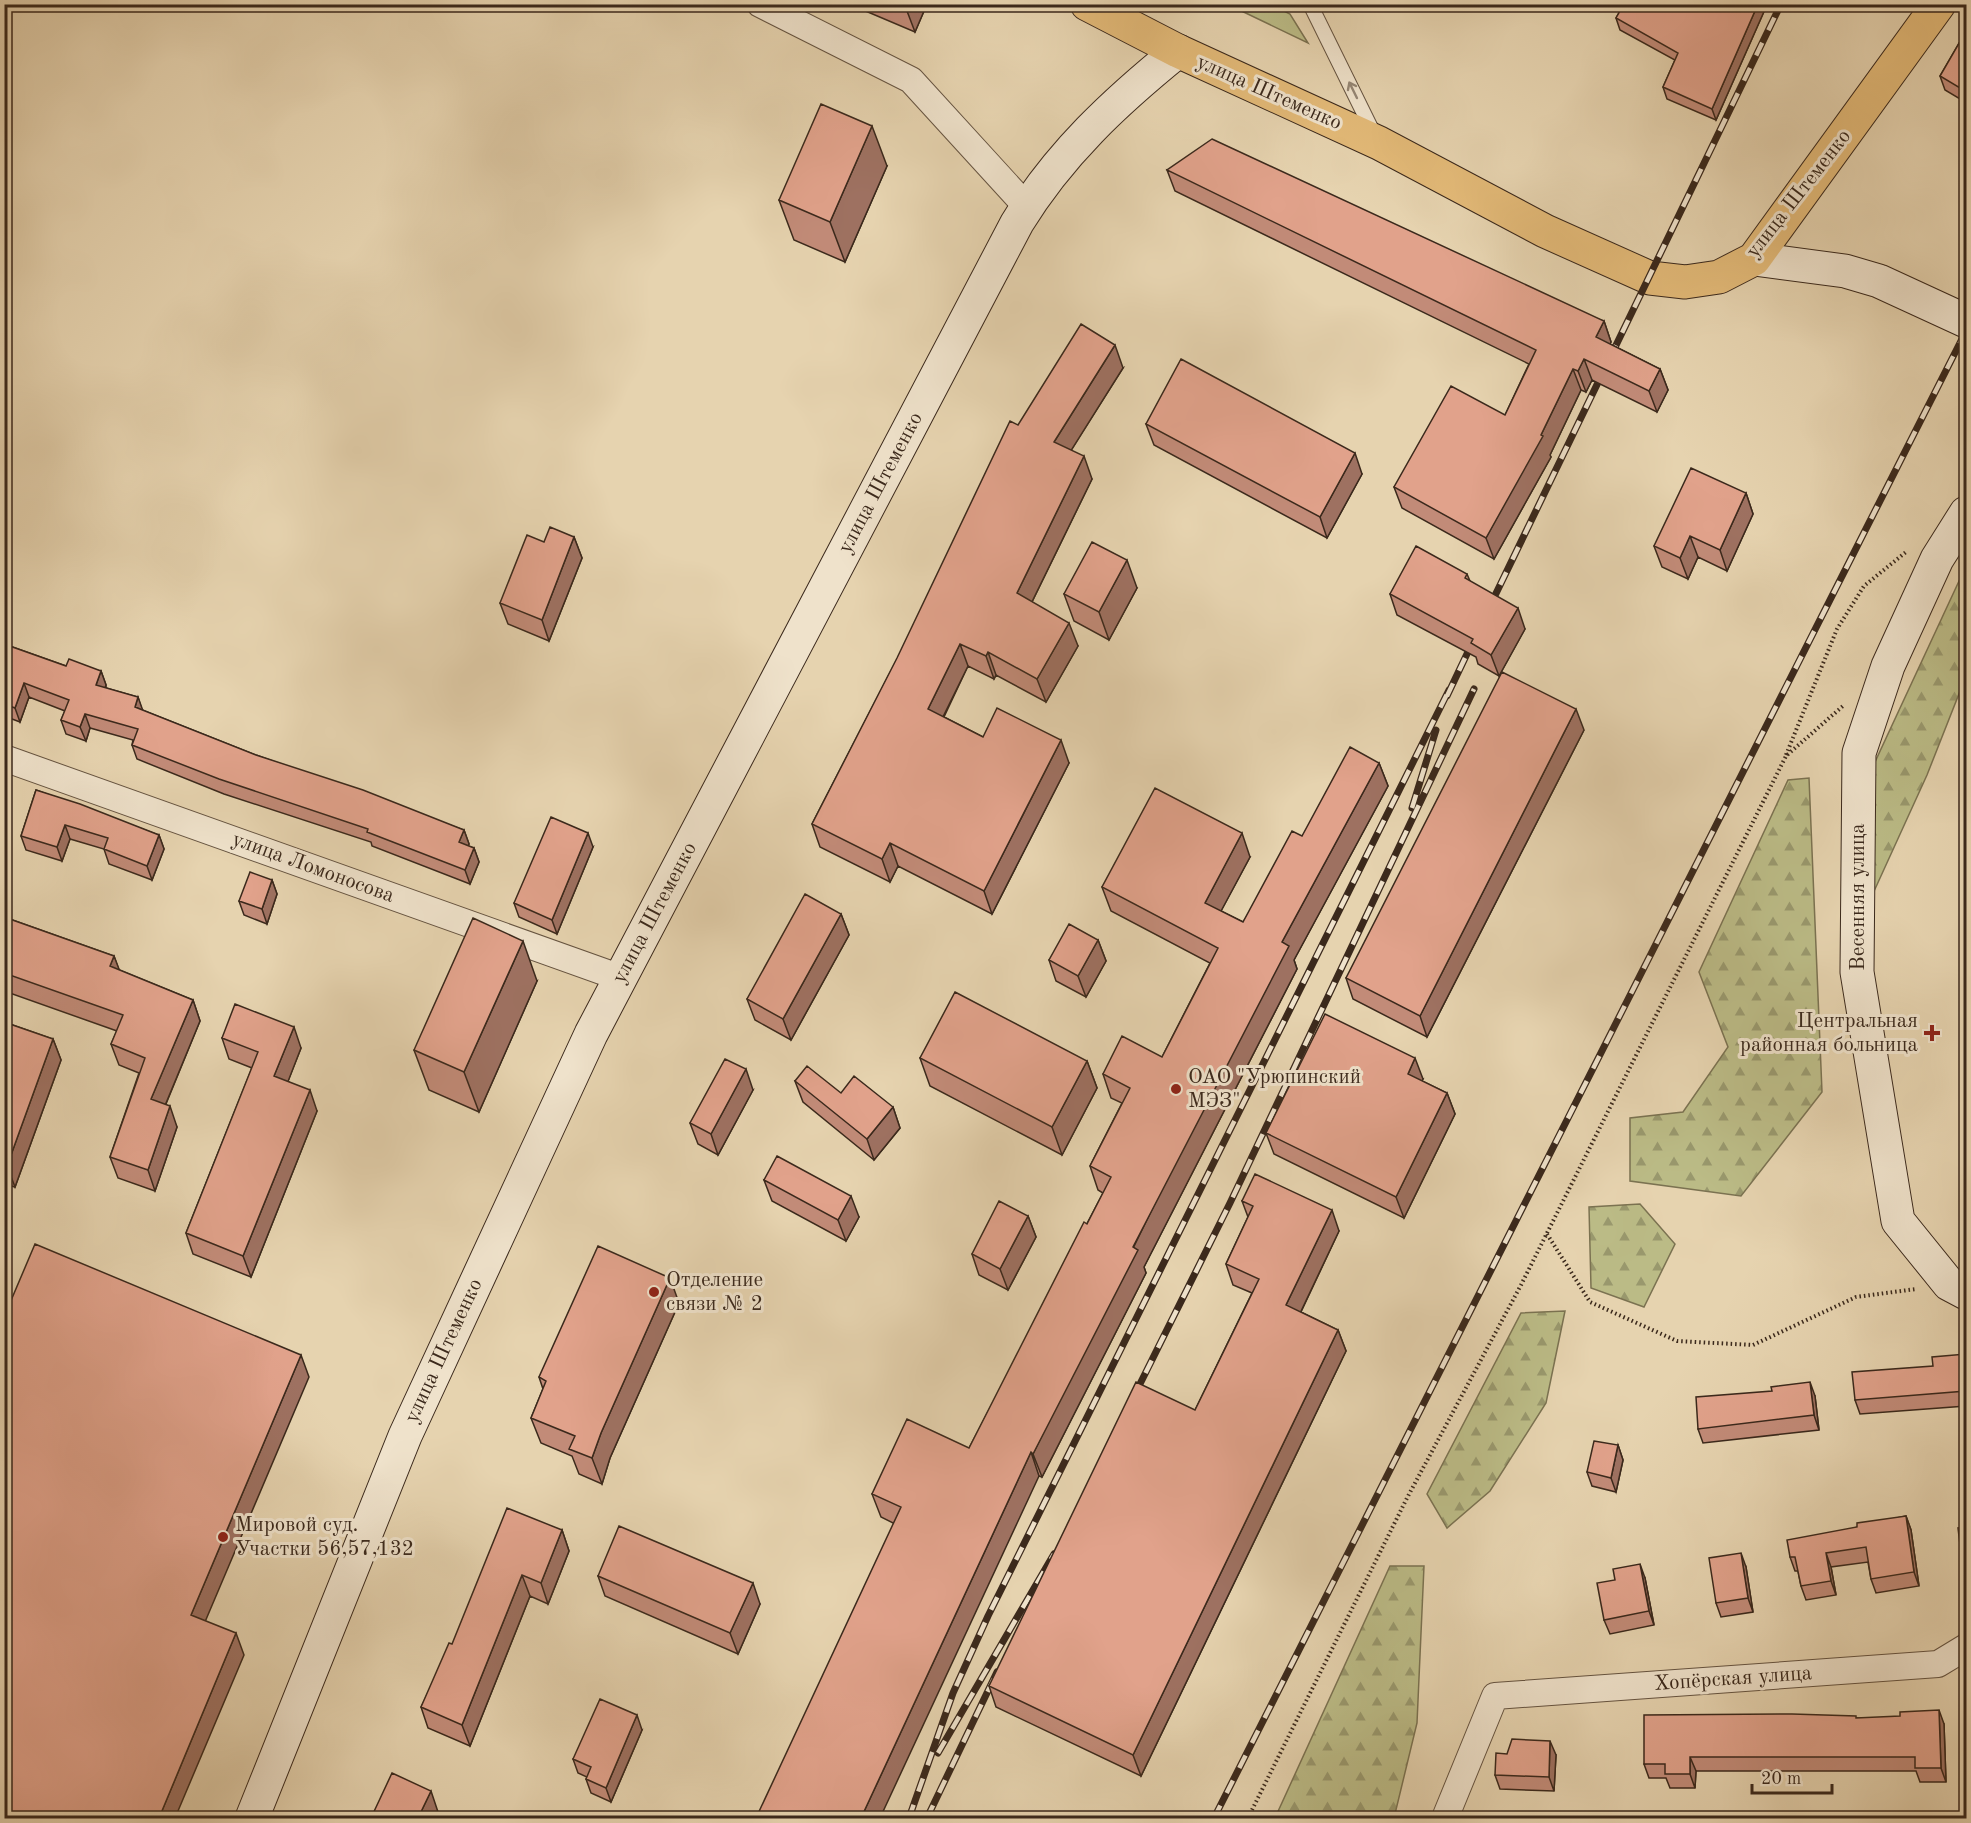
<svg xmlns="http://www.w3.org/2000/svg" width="1971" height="1823" font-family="'Old Standard TT',serif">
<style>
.green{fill:#bbbb86;stroke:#7b7251;stroke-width:1.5}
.forest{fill:url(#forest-firs);stroke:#7b7251;stroke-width:1.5}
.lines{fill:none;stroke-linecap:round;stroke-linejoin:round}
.service-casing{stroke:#665441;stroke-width:16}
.minor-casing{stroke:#665441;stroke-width:28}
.secondary-casing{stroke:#3b291c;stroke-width:35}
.primary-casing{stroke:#3b291c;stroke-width:35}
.path{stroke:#3b291c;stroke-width:4;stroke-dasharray:1.5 3;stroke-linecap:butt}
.service{stroke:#efe2cb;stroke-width:14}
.minor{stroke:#efe2cb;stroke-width:26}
.secondary{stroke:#efe2cb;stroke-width:33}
.primary{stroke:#e3ba78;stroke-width:33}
.rail-casing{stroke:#3b291c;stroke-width:7}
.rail{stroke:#efe2cb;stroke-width:4.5;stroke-dasharray:14;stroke-linecap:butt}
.wall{fill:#c28b78;stroke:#3b291c;stroke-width:1.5}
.shaded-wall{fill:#9e7161;stroke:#3b291c;stroke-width:1.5}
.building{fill:#e1a28b;stroke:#3b291c;stroke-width:1.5}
.oneway{stroke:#958674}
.poi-dot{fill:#8f2418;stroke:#efe2cb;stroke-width:2}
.labels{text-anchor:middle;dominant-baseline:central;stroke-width:6;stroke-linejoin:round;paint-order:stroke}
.street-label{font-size:21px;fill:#3b291c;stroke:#efe2cb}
.poi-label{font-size:21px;fill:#3b291c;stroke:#efe2cb;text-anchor:start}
</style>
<defs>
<pattern id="forest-firs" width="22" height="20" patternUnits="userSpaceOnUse" patternTransform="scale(1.5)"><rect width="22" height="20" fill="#bbbb86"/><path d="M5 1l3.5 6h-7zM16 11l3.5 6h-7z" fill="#99986d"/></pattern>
</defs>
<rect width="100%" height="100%" fill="#e6d3af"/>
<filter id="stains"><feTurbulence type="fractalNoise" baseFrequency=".00333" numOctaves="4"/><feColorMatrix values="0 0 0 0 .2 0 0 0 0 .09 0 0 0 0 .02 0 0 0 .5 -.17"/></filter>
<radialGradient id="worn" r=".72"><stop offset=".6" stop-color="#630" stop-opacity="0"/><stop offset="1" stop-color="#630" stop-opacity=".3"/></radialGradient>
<path class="green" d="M1229 5H1272L1290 14 1308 43Z"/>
<path class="forest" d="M1966 566V676L1927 775 1865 911 1875 762Z
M1809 778 1822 1092 1741 1196 1630 1181V1118L1683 1112 1728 1047 1699 972 1788 780Z
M1640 1204 1675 1244 1644 1307 1591 1288 1589 1207Z
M1565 1311 1546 1403 1490 1491 1447 1528 1427 1494 1521 1313Z
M1390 1566H1424L1417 1723 1394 1818H1275Z"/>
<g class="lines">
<g class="service-casing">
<path id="service" d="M1310 4 1375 136"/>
</g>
<g class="minor-casing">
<path id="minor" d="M760 4 911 80 1027 207
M4 758 621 978
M1445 1818 1495 1696 1938 1664 1966 1647"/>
</g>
<g class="secondary-casing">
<path id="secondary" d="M1754 259 1845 271 1879 281 1966 321
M1966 513 1937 559 1888 666 1859 753 1857 972 1898 1221 1949 1284 1966 1293
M252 1818 405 1436 591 1034 1017 223C1059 154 1115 102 1178 51"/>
</g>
<g class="primary-casing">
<path id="primary" d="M1087 4 1178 51 1379 143 1545 231 1650 278 1685 282 1719 277 1754 259 1939 4"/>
</g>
<path class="path" d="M1786 755 1837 629 1864 586 1906 552
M1547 1234 1590 1302 1677 1341 1753 1345 1856 1297 1916 1289
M1248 1818 1407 1498 1521 1285 1786 756 1844 705"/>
<use href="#service" class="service"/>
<use href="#minor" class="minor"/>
<use href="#secondary" class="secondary"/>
<use href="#primary" class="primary"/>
<g class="rail-casing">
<path id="rail" d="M1488 610 1781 4
M1447 696 1475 637
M1412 808 1436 730
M1133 1398 1230 1203 1474 689
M938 1753 1054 1554
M909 1818 953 1693 988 1616 1449 690
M927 1818 997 1672
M1214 1818 1966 331"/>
</g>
<use href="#rail" class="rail"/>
</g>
<path class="wall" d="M849 4H927L915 32Z
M1624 4H1765L1766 7 1716 120 1667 99 1663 87 1675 60 1620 30 1616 18Z
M1962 38 1965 102 1945 90 1940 76Z
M887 166 845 262 794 240 779 200Z
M1167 170 1604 321 1611 342 1610 344 1660 369 1668 390 1657 412 1592 380 1586 392 1581 390 1550 455 1551 457 1494 559 1402 508 1394 487 1505 415 1529 364 1175 191Z
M1123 368 1071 450 1092 479 1032 602 1078 646 1046 702 996 675 994 679 968 666 944 717 983 737 1069 763 992 914 898 866 890 882 820 847 812 824 1018 425Z
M1146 424 1362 474 1327 538 1154 445Z
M1746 493 1753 514 1727 571 1698 557 1688 579 1662 567 1654 546Z
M574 537 582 558 549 641 508 624 500 603 544 542Z
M1467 574 1470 581 1525 629 1499 676 1478 664 1476 657 1397 615 1390 594Z
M1137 588 1109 640 1074 621 1064 594Z
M4 644 66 666 101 671 106 685V688L138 697 142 710 256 755 464 830 469 844 468 846 474 848 479 862 470 884 372 846 371 842 224 794 137 759 132 745 133 740 90 728 86 741 66 734 61 720 65 711 29 697 20 722 4 716Z
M1584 730 1427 1037 1353 999 1346 978Z
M1379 763 1388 786 1294 960 1297 969 1144 1267 1146 1273 1042 1477 1039 1476 893 1523 881 1517 872 1494 969 1448 1103 1193 1098 1190 1090 1166 1122 1103 1111 1098 1103 1074 1162 1057 1210 963 1111 911 1102 887 1250 857 1221 911 1243 922 1302 836Z
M36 790 159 835 164 849 152 880 109 864 104 849 70 839 62 861 26 850 21 836Z
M593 847 557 934 519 917 514 903Z
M272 880 277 894 267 924 244 915 239 901Z
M841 914 849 935 791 1040 755 1020 747 999Z
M4 917 114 956 119 970 193 1000 200 1021 166 1104 177 1127 155 1191 118 1178 110 1157 139 1073 119 1065 111 1044 117 1031 4 991Z
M1098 940 1106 961 1086 997 1056 981 1049 960Z
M537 981 479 1112 429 1090 414 1050Z
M4 1022 53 1039 61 1060 15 1187 4 1184Z
M222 1038 301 1048 288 1081 317 1111 251 1277 193 1254 186 1233 252 1068 229 1059Z
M920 1058 1087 1061 1097 1088 1062 1155 930 1086Z
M1423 1079 1422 1081 1447 1093 1455 1114 1404 1218 1274 1154 1266 1133Z
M795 1081 893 1107 900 1128 874 1160 803 1102Z
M753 1090 718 1155 698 1144 690 1123Z
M764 1180 859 1217 846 1241 772 1201Z
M1242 1201 1339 1231 1301 1312 1338 1330 1346 1351 1141 1776 996 1707 989 1686 1195 1410 1252 1293 1233 1285 1226 1264 1248 1217Z
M1028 1216 1036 1237 1008 1290 979 1275 972 1254Z
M679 1303 610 1458 602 1484 579 1474 572 1456 541 1443 531 1418 543 1389 539 1377Z
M1966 1354V1406L1860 1414 1855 1400 1933 1366Z
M1815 1396 1819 1430 1703 1443 1698 1429Z
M1618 1445 1623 1460 1616 1492 1592 1486 1587 1472Z
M1906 1516 1911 1530 1919 1586 1876 1593 1871 1579 1868 1562 1831 1567 1836 1595 1806 1600 1801 1586 1798 1571H1795L1790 1557 1857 1527Z
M1966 1527V1574L1962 1561Z
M562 1530 569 1551 548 1604 530 1596 470 1746 428 1728 421 1707 452 1644Z
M1746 1567 1753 1612 1721 1617 1716 1603Z
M598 1576 760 1604 738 1654 605 1596Z
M1645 1578 1654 1625 1610 1634 1604 1620Z
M1857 1718 1944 1724 1946 1782H1920L1916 1771H1696L1695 1788H1670L1666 1778H1649L1644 1764Z
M642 1730 611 1802 591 1793 586 1779 587 1777 578 1773 573 1759Z
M1556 1755 1554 1791 1500 1789 1495 1775Z"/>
<path class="shaded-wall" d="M910 4H927L915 32 907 11Z
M1758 4H1765L1766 7 1716 120 1712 109Z
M1966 77V100L1965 102 1960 88Z
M872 126 887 166 845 262 830 222Z
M1604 321 1611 342 1603 358 1596 337Z
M1115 345 1123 368 1062 465 1054 442Z
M1584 359 1592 380 1586 392 1578 371Z
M1573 369 1581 390 1550 455 1551 457 1494 559 1486 538 1541 435Z
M1660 369 1668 390 1657 412 1649 391Z
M1355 453 1362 474 1327 538 1320 517Z
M1084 456 1092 479 1025 616 1017 593Z
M1746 493 1753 514 1727 571 1720 550Z
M1690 536 1698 557 1688 579 1680 558Z
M574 537 582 558 549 641 542 620Z
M1127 560 1137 588 1109 640 1099 612Z
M1518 608 1525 629 1499 676 1491 655Z
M1069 623 1078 646 1046 702 1037 679Z
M960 644 968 666 936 731 928 709Z
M988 652 996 675 994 679 986 656Z
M101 671 106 685 101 699 96 685Z
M24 683 29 697 20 722 15 708Z
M138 697 143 711 135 707Z
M1576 709 1584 730 1427 1037 1420 1016Z
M85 714 90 728 86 741 80 727Z
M1061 740 1069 763 992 914 984 891Z
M1379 763 1388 786 1294 960 1297 969 1144 1267 1146 1273 1042 1477 1033 1454 1282 942Z
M65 825 70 839 62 861 57 847Z
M464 830 469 844 464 856 459 842Z
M588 833 593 847 557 934 552 920Z
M1242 833 1250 857 1213 926 1205 903Z
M159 835 164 849 152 880 147 866Z
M890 843 898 866 890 882 882 859Z
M474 848 479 862 470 884 465 870Z
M272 880 277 894 267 924 262 909Z
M841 914 849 935 791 1040 783 1019Z
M1098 940 1106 961 1086 997 1078 976Z
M523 941 537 981 479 1112 464 1072Z
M114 956 122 977 110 966Z
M193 1000 200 1021 159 1120 151 1099Z
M294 1027 301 1048 282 1097 274 1076Z
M53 1039 61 1060 15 1187 7 1166Z
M1415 1058 1423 1079 1415 1095 1408 1074Z
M1087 1061 1097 1088 1062 1155 1052 1127Z
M746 1069 753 1090 718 1155 711 1134Z
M310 1090 317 1111 251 1277 243 1256Z
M1447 1093 1455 1114 1404 1218 1396 1197Z
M170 1106 177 1127 155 1191 148 1170Z
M893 1107 900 1128 874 1160 867 1139Z
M851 1196 859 1217 846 1241 838 1220Z
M1332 1210 1339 1231 1294 1326 1286 1305Z
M1028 1216 1036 1237 1008 1290 1000 1269Z
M670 1278 679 1303 610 1458 602 1484 592 1458 601 1433Z
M1338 1330 1346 1351 1141 1776 1133 1755Z
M301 1355 309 1377 199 1636 191 1615Z
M1810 1382 1815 1396 1819 1430 1814 1415Z
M1618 1445 1623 1460 1616 1492 1611 1478Z
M1031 1452 1039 1476 880 1818H861Z
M1906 1516 1911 1530 1919 1586 1914 1572Z
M562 1530 569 1551 548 1604 541 1583Z
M1741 1553 1746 1567 1753 1612 1748 1598Z
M1826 1553 1831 1567 1836 1595 1831 1581Z
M1640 1564 1645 1578 1654 1625 1649 1611Z
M522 1575 530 1596 470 1746 462 1725Z
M753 1583 760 1604 738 1654 730 1633Z
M236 1633 244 1655 175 1818H159Z
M1939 1710 1944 1724 1946 1782 1941 1768Z
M637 1715 642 1730 611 1802 606 1788Z
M1550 1741 1556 1755 1554 1791 1549 1777Z
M1690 1757 1696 1771 1695 1788 1690 1774Z
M431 1791 438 1812 435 1818H418Z"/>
<path class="building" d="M892 4H910L907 11Z
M1624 4H1758L1712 109 1663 87 1678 53 1616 18Z
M1962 38 1966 41V77L1960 88 1940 76Z
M821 104 872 126 830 222 779 200Z
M1212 139 1604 321 1596 337 1660 369 1649 391 1584 359 1578 371 1573 369 1541 435 1543 436 1486 538 1394 487 1451 386 1505 415 1536 350 1167 170Z
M1081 324 1115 345 1054 442 1084 456 1017 593 1069 623 1037 679 988 652 986 656 960 644 928 709 983 737 997 708 1061 740 984 891 890 843 882 859 812 824 897 658 1010 421 1018 425Z
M1181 359 1355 453 1320 517 1146 424Z
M1691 468 1746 493 1720 550 1690 536 1680 558 1654 546Z
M550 527 574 537 542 620 500 603 527 535 544 542Z
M1092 542 1127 560 1099 612 1064 594Z
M1416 546 1467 574 1465 578 1518 608 1491 655 1471 643 1473 639 1390 594Z
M4 644 66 666 69 659 101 671 96 685 138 697 135 707 256 755 363 790 464 830 459 842 474 848 465 870 367 832 368 829 219 779 132 745 138 729 85 714 80 727 61 720 69 700 24 683 15 708 4 704Z
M1502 672 1576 709 1420 1016 1346 978Z
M1350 747 1379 763 1282 942 1289 946 1133 1247 1138 1250 1033 1454 1031 1452 861 1818H756L901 1507 872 1494 907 1419 969 1448 1084 1222 1087 1224 1111 1177 1090 1166 1130 1088 1103 1074 1122 1036 1162 1057 1218 948 1102 887 1155 788 1242 833 1205 903 1243 922 1292 831 1302 836Z
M36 790 80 804 159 835 147 866 104 849 108 838 65 825 57 847 21 836Z
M551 817 588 833 552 920 514 903Z
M250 872 272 880 262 909 239 901Z
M805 894 841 914 783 1019 747 999Z
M4 917 114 956 110 966 193 1000 151 1099 170 1106 148 1170 110 1157 145 1058 111 1044 123 1015 4 973Z
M473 918 523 941 464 1072 414 1050Z
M1069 924 1098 940 1078 976 1049 960Z
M955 992 1087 1061 1052 1127 920 1058Z
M235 1004 294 1027 274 1076 310 1090 243 1256 186 1233 258 1052 222 1038Z
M1325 1014 1415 1058 1408 1074 1447 1093 1396 1197 1266 1133Z
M4 1022 53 1039 7 1166H4Z
M725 1059 746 1069 711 1134 690 1123Z
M807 1066 841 1093 854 1076 893 1107 867 1139 795 1081Z
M777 1156 851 1196 838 1220 764 1180Z
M1255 1174 1332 1210 1286 1305 1338 1330 1133 1755 989 1686 1136 1382 1195 1410 1259 1279 1226 1264 1253 1206 1242 1201Z
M999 1201 1028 1216 1000 1269 972 1254Z
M35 1244 301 1355 191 1615 236 1633 159 1818H4V1317Z
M598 1246 670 1278 601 1433 592 1458 569 1449 575 1436 531 1418 546 1381 539 1377Z
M1966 1354V1391L1855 1400 1852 1372 1933 1366 1932 1357Z
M1810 1382 1814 1415 1698 1429 1696 1397 1772 1391 1771 1387Z
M1594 1441 1618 1445 1611 1478 1587 1472Z
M507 1508 562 1530 541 1583 522 1575 462 1725 421 1707 449 1643 452 1644Z
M1906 1516 1914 1572 1871 1579 1866 1547 1826 1553 1831 1581 1801 1586 1795 1557H1790L1787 1540 1857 1527V1523Z
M619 1526 753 1583 730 1633 598 1576Z
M1966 1527V1560L1962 1561 1958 1528Z
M1741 1553 1748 1598 1716 1603 1709 1558Z
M1640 1564 1649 1611 1604 1620 1597 1583 1615 1580 1613 1569Z
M600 1699 637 1715 606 1788 586 1779 591 1767 573 1759Z
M1939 1710 1941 1768H1915V1757H1690V1774H1665V1764H1644V1715L1792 1714 1856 1716V1718L1900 1716V1712Z
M1512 1739 1550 1741 1549 1777 1495 1775 1496 1753 1507 1754Z
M392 1773 431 1791 418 1818H371Z
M1482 1813 1519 1816 1518 1818H1482Z"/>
<defs><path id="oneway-shaft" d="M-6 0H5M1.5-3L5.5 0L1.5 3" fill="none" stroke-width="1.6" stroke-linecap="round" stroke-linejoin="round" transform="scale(1.5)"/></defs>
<use class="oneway" href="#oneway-shaft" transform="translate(1353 90) rotate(-116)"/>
<g class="poi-dot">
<path d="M1929 1024h6v6h6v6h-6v6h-6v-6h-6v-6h6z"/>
<circle cx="1176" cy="1089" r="6"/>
<circle cx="654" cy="1292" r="6"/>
<circle cx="223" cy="1537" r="6"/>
</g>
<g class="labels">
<g class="street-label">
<text transform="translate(1269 93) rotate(24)">улица Штеменко</text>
<text transform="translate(1799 194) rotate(-52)">улица Штеменко</text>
<text transform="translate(881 483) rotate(-62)">улица Штеменко</text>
<text transform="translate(313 868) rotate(20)">улица Ломоносова</text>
<text transform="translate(1858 897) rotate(-90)">Весенняя улица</text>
<text transform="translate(655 913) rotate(-62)">улица Штеменко</text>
<text transform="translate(444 1351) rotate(-65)">улица Штеменко</text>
<text transform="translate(1733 1679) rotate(-4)">Хопёрская улица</text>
</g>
<g class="poi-label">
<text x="1918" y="1021" text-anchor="end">Центральная<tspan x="1918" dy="24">районная больница</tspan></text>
<text x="1188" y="1077">ОАО "Урюпинский<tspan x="1188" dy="24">МЭЗ"</tspan></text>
<text x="666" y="1280">Отделение<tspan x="666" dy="24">связи № 2</tspan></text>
<text x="235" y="1525">Мировой суд.<tspan x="235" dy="24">Участки 56,57,132</tspan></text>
</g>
</g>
<rect width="1971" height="1823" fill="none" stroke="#e6d3af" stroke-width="24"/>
<rect x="6" y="6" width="1959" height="1811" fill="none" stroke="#3b291c" stroke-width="3"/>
<rect x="12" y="12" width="1947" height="1799" fill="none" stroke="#3b291c" stroke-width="1.5"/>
<path d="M1752 1784v9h80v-9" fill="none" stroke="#3b291c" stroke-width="3"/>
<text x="1761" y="1784" font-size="18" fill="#3b291c" stroke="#efe2cb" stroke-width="4.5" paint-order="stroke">20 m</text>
<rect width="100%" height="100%" filter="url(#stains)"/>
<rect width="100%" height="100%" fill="url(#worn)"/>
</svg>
